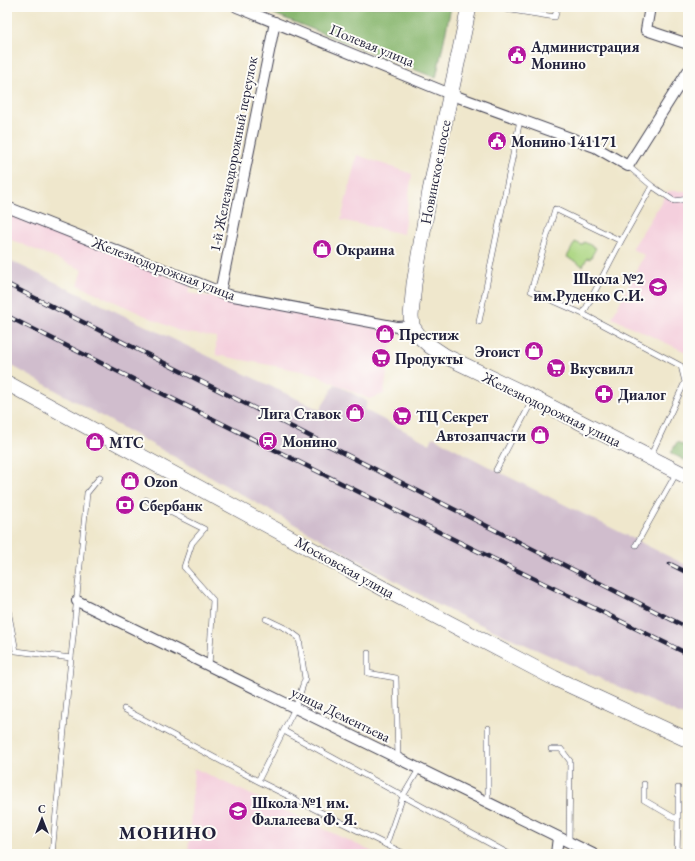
<svg xmlns="http://www.w3.org/2000/svg" width="695" height="861" font-family="'EB Garamond',serif">
<style>
.built{fill:#f4cfdd}
.industrial{fill:#d0bdcd}
.green{fill:#acd682;stroke:#677c5e}
.forest{fill:#89b770;stroke:#566c56}
.lines{fill:none;stroke-linecap:round;stroke-linejoin:round}
.lane-casing{stroke:#414051;stroke-width:6}
.street-casing{stroke:#414051;stroke-width:12}
.secondary-casing{stroke:#414051;stroke-width:16}
.lane{stroke:#fff;stroke-width:5}
.street{stroke:#fff;stroke-width:10}
.secondary{stroke:#fff;stroke-width:15}
.rail-casing{stroke:#22223b;stroke-width:4.5}
.rail{stroke:#fdfcf7;stroke-width:3;stroke-dasharray:9;stroke-linecap:butt}
.labels{text-anchor:middle;dominant-baseline:central;stroke-width:4;stroke-linejoin:round;paint-order:stroke}
.street-label{font-size:15px;fill:#22223b;stroke:#fdfcf7}
.poi-label{font-size:15px;font-weight:bold;fill:#22223b;stroke:#fdfcf7;text-anchor:start}
.district-label{font-size:19px;font-weight:bold;letter-spacing:1px;fill:#22223b;stroke:#fdfcf7}
</style>
<rect width="100%" height="100%" fill="#fdfcf7"/>
<filter id="ink" filterUnits="userSpaceOnUse"><feTurbulence type="fractalNoise" baseFrequency=".025" numOctaves="2"/><feDisplacementMap in="SourceGraphic" scale="8" xChannelSelector="R" yChannelSelector="G"/><feConvolveMatrix kernelMatrix="1 2 1 2 8 2 1 2 1" color-interpolation-filters="sRGB"/></filter>
<filter id="wash" filterUnits="userSpaceOnUse"><feTurbulence type="fractalNoise" baseFrequency=".012" numOctaves="4" result="noise"/><feDisplacementMap in="SourceGraphic" scale="16" xChannelSelector="R" yChannelSelector="G"/><feGaussianBlur stdDeviation="0.9" result="paint"/><feColorMatrix in="noise" values="0 0 0 0 0 0 0 0 0 0 0 0 0 0 0 0 0 1.4 0 .05"/><feComposite in="paint" operator="in"/></filter>
<g filter="url(#wash)">
<rect width="100%" height="100%" fill="#efe7cc"/>
<path class="built" d="M357 155 412 174 403 234 341 220Z
M668 191H688V353L612 318 644 255 632 249Z
M7 208 191 286 188 293 393 328 384 394 369 399 312 373 216 355V337L181 332 78 285 83 270 7 238Z
M194 768 377 854H188Z"/>
<path class="industrial" d="M7 259 320 410 335 384 367 401 365 410 430 444 433 437 493 469 688 566V718L442 607 7 363Z"/>
<path class="green" d="M575 242 582 245 584 242 596 248 590 259 587 258 583 266 567 257Z"/>
<path class="forest" d="M256 7H451L436 78Z
M677 442 688 447V462L671 453Z"/>
</g>
<g filter="url(#ink)">
<g class="lines">
<g class="lane-casing">
<path id="lane" d="M492 7 555 17 557 7
M652 186 674 201 688 199
M621 241 555 209 531 291 583 314 681 366 685 382 650 457
M583 314 621 241 652 186 628 166
M479 322 520 120
M496 470 533 399
M146 500 204 529 192 543 184 567 213 600 209 666
M636 545 677 472
M7 605 16 651 71 658
M266 619 287 629 299 638 305 679 295 708 258 781 405 854
M368 653V673L396 678 398 759
M124 709 258 781
M284 731 509 854
M551 749H561L570 761 569 843
M644 784V800L678 820 677 854
M678 788V820
M488 803V728
M386 845 403 796 419 769
M52 854 87 493 100 477"/>
</g>
<g class="street-casing">
<path id="street" d="M237 7 450 94 595 147 628 166 688 71
M650 7 646 30 688 44
M7 207 228 295 397 327 412 326
M220 293 275 22
M77 601 593 854
M556 854 558 837"/>
</g>
<g class="secondary-casing">
<path id="secondary" d="M469 7 430 191 414 284 411 316 412 326 419 336 430 346 445 356 529 396 688 477
M7 383 388 591 554 678 688 740"/>
</g>
<use href="#lane" class="lane"/>
<use href="#street" class="street"/>
<use href="#secondary" class="secondary"/>
<g class="rail-casing">
<path id="rail" d="M7 284 278 420 688 628
M7 316 457 541 688 654
M670 564 688 573"/>
</g>
<use href="#rail" class="rail"/>
</g>
</g>
<defs>
<g id="civic-disc" transform="scale(1)"><circle r="9.5" fill="#b5179e" stroke="#fdfcf7"/><path d="M-.6-6.5H3V-4.5H.6V-3L4-1V1h2V6H-6V1h2V-1L-.6-3ZM-1.2 2.5V6h2.4V2.5Z" fill="#fff"/></g>
<g id="shop-disc" transform="scale(1)"><circle r="9.5" fill="#b5179e" stroke="#fdfcf7"/><path d="M-5-2.5h2.3a2.7 3.5 0 0 1 5.4 0H5L5.5 6h-11ZM-1.5-2.5h3a1.5 2.3 0 0 0-3 0Z" fill="#fff"/></g>
<g id="school-disc" transform="scale(1)"><circle r="9.5" fill="#b5179e" stroke="#fdfcf7"/><path d="M0-5L7-2L0 1L-7-2ZM-4 1L0 2.5L4 1V4Q0 6-4 4Z" fill="#fff"/></g>
<g id="supermarket-disc" transform="scale(1)"><circle r="9.5" fill="#b5179e" stroke="#fdfcf7"/><path d="M-6-5.5h2.5l.6 2H6L4.5 2H-2.5L-4.4-4H-6ZM-1.5 3.2a1.3 1.3 0 1 0 .1 0ZM3 3.2a1.3 1.3 0 1 0 .1 0Z" fill="#fff"/></g>
<g id="pharmacy-disc" transform="scale(1)"><circle r="9.5" fill="#b5179e" stroke="#fdfcf7"/><path d="M-2-6h4v4h4v4h-4v4h-4v-4h-4v-4h4Z" fill="#fff"/></g>
<g id="station-disc" transform="scale(1)"><circle r="9.5" fill="#b5179e" stroke="#fdfcf7"/><path d="M-3-6H3Q5-6 5-4V2Q5 4 3 4L4.5 6H3L1.5 4h-3L-3 6H-4.5L-3 4Q-5 4-5 2V-4Q-5-6-3-6ZM-3.5-4v3h7v-3ZM-3.5 1v1.5H-2V1ZM2 1v1.5H3.5V1Z" fill="#fff"/></g>
<g id="bank-disc" transform="scale(1)"><circle r="9.5" fill="#b5179e" stroke="#fdfcf7"/><path d="M-6-4H6V4H-6ZM0-2.3a2.3 2.3 0 1 0 0 4.6a2.3 2.3 0 1 0 0-4.6Z" fill="#fff"/></g>
</defs>
<g fill-rule="evenodd">
<use href="#civic-disc" x="517" y="55"/>
<use href="#civic-disc" x="497" y="141"/>
<use href="#shop-disc" x="322" y="249"/>
<use href="#school-disc" x="658" y="287"/>
<use href="#shop-disc" x="385" y="334"/>
<use href="#shop-disc" x="534" y="351"/>
<use href="#supermarket-disc" x="381" y="358"/>
<use href="#supermarket-disc" x="556" y="368"/>
<use href="#pharmacy-disc" x="604" y="394"/>
<use href="#shop-disc" x="355" y="413"/>
<use href="#supermarket-disc" x="402" y="416"/>
<use href="#shop-disc" x="540" y="435"/>
<use href="#station-disc" x="268" y="441"/>
<use href="#shop-disc" x="95" y="442"/>
<use href="#shop-disc" x="130" y="481"/>
<use href="#bank-disc" x="125" y="505"/>
<use href="#school-disc" x="238" y="811"/>
</g>
<g class="labels">
<g class="street-label">
<text transform="translate(372 45) rotate(22)">Полевая улица</text>
<text transform="translate(233 154) rotate(-79)">1-й Железнодорожный переулок</text>
<text transform="translate(435 172) rotate(-79)">Новинское шоссе</text>
<text transform="translate(164 268) rotate(21)">Железнодорожная улица</text>
<text transform="translate(552 409) rotate(26)">Железнодорожная улица</text>
<text transform="translate(345 567) rotate(29)">Московская улица</text>
<text transform="translate(341 714) rotate(26)">улица Дементьева</text>
</g>
<g class="poi-label">
<text x="531" y="46">Администрация<tspan x="531" dy="17">Монино</tspan></text>
<text x="511" y="141">Монино 141171</text>
<text x="336" y="249">Окраина</text>
<text x="644" y="278" text-anchor="end">Школа №2<tspan x="644" dy="17">им.Руденко С.И.</tspan></text>
<text x="399" y="334">Престиж</text>
<text x="520" y="351" text-anchor="end">Эгоист</text>
<text x="395" y="358">Продукты</text>
<text x="570" y="368">Вкусвилл</text>
<text x="618" y="394">Диалог</text>
<text x="341" y="413" text-anchor="end">Лига Ставок</text>
<text x="416" y="416">ТЦ Секрет</text>
<text x="526" y="435" text-anchor="end">Автозапчасти</text>
<text x="282" y="441">Монино</text>
<text x="109" y="442">МТС</text>
<text x="144" y="481">Ozon</text>
<text x="139" y="505">Сбербанк</text>
<text x="252" y="802">Школа №1 им.<tspan x="252" dy="17">Фалалеева Ф. Я.</tspan></text>
</g>
<g class="district-label">
<text x="168" y="832">МОНИНО</text>
</g>
</g>
<rect width="695" height="861" fill="none" stroke="#fdfcf7" stroke-width="24"/>
<g transform="translate(42 819)" stroke="#fdfcf7" stroke-width="3" paint-order="stroke">
<path d="M0-3L7 15L0 10L-7 15Z" fill="#22223b"/>
<text y="-6" font-size="11" font-weight="bold" text-anchor="middle" fill="#22223b">С</text>
</g>
</svg>
